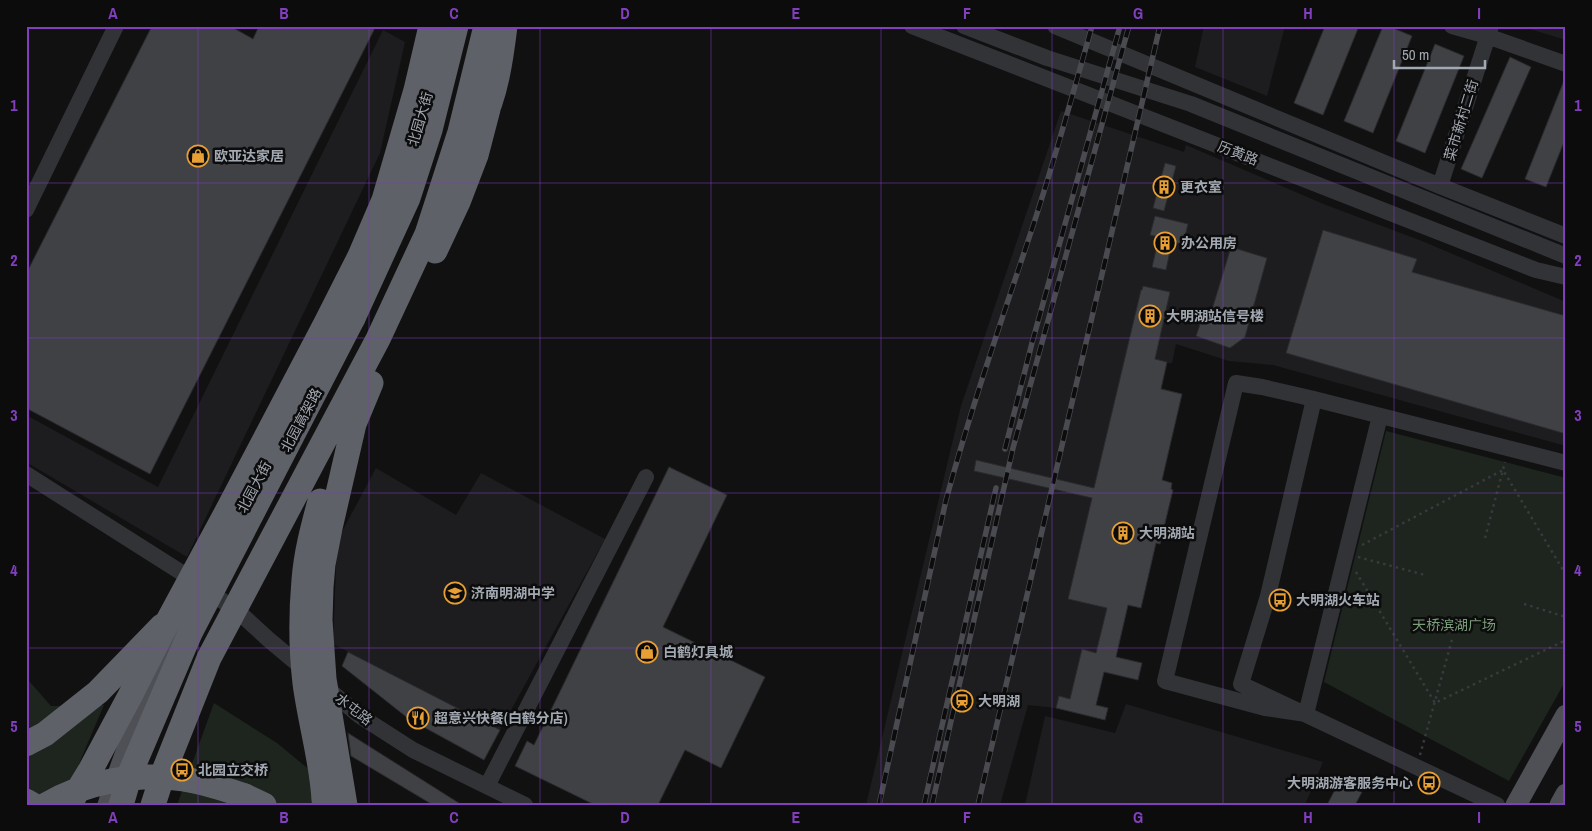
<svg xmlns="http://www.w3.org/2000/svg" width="1592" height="831" font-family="'Archivo Narrow','Noto Sans SC',sans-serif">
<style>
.built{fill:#1d1d1f}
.green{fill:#1d251e}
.building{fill:#404145;stroke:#2b2b2e}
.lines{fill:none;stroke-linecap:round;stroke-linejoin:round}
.path{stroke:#383a3e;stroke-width:2.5;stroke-dasharray:2.5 4;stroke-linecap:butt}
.minor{stroke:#323337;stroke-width:16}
.major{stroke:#4e5056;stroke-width:21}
.highway{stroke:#5e6168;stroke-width:25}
.rail-casing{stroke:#494b50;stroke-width:5.5}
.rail{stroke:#0c0c0d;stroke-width:4;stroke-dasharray:11;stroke-linecap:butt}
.highway-bridge{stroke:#5e6168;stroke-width:25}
.grid{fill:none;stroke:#813fbd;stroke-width:1;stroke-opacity:0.55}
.labels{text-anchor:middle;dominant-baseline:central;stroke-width:5;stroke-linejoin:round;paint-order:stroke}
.street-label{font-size:14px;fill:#a3a9b2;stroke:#0c0c0d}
.poi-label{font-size:14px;font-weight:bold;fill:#a3a9b2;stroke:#0c0c0d;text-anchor:start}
.park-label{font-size:14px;fill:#7b9d7a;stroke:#0c0c0d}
.neatline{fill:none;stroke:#813fbd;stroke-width:2}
.grid-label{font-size:16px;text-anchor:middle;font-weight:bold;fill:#813fbd}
</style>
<rect width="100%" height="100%" fill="#111112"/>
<path class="built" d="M1204 26H1285L1267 96 1195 67Z
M1520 26H1566V40Z
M383 30 405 42 380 153 187 557 26 462V415L158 487Z
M1061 111 1184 152 1186 145 1326 205 1422 241 1566 302V446L1273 365 1229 361 1176 344 1172 363H1167L1161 388 1182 394 1162 480 1172 483 1171 489 1173 490 1160 544 1156 543 1141 608 1128 606 1116 657 1142 663 1138 680 1104 672 1096 705 1108 708 1105 720 1056 708 1028 705 1000 805H866L961 406Z
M376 468 456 515 481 473 605 539 500 730 333 644 337 541Z
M1126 704 1323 762 1305 805H1025L1045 716 1115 733Z"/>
<path class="green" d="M1386 431 1566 478V680L1509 781 1324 682Z
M29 681 51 706 104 705 81 759 67 805H26V683Z
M214 703 277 743 334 790 336 805H177Z"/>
<path class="building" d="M152 26H230L253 39 259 26H376L150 474 26 408V274Z
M1325 26H1359L1323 115 1294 103Z
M1383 26H1388L1412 36 1373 133 1344 121Z
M1435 44 1464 56 1425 153 1396 141Z
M1510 57 1531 67 1482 178 1461 169Z
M1565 78 1566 137 1546 187 1525 179Z
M1165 163 1176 166 1164 211 1153 208Z
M1155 216 1188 224 1183 244 1172 242 1166 270 1152 267 1159 237 1150 235Z
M1323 230 1417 259 1412 272 1566 316V434L1286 353Z
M1231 247 1267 258 1245 337 1230 348 1196 336 1204 313 1210 316Z
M1143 286 1170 292 1155 359 1167 362 1161 389 1182 394 1162 480 1172 483 1171 489 1173 490 1160 544 1156 543 1141 608 1128 605 1116 657 1142 663 1138 680 1104 672 1096 705 1108 708 1105 720 1056 708 1059 696 1070 699 1082 649 1096 653 1107 608 1068 599 1092 498 974 471 976 460 1094 488 1141 290H1142Z
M669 467 727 495 663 627 765 677 721 768 685 750 658 805H595L515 766 527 741 534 745Z
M348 652 500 730 484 760 409 719 342 666Z
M348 733 462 805H433L351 756Z
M1340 780 1362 792 1355 805H1327Z"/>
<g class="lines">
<path class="path" d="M1485 538 1505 462
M1362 545 1503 470 1566 575
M1358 557 1425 575
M1356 572 1435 703 1566 640
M1524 604 1566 617
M1420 755 1453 636"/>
<path class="minor" d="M912 26 1536 270 1566 277
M964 26 1047 58 1191 104 1566 256
M1055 26 1440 186 1566 236
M1452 26 1487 36 1566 64
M1440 186 1491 26
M26 210 116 26
M1314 399 1268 596 1241 684 1497 805
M1380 416 1306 714 1265 708 1165 681 1236 383 1262 387 1314 399 1566 463
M26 474 201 585 243 616 268 639 360 716 413 750 525 805
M487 786 646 477"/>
<path class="major" d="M108 805C128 739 156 676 186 615
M1516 805 1566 715
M1560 805 1566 794"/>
<path class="highway" d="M353 318 408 198 430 130 456 26
M26 744 45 734 98 692 162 626
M245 796 264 805
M26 801 33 805"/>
<g class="rail-casing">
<path id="rail" d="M1005 449 1032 343 1120 26
M879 805 946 500C971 408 1002 319 1032 229 1054 162 1073 94 1092 26
M924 805 996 488
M932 805 1013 448 1129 26
M978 805 1160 26"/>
</g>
<use href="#rail" class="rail"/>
<path class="highway-bridge" d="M481 124C496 95 501 59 505 26
M435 251 458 202 476 155 488 109
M320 501C313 527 306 553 304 580 301 614 301 649 305 683 310 722 322 761 324 800
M46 805C84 782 139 772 183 779 204 782 225 789 245 796
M69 805 91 769 130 696 169 619 223 519 325 325 360 256 384 200 416 90 431 26
M121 805 131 771 190 633 353 318
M153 805 164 771 209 658 378 339 427 234 460 132 486 26
M345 805 324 679 320 620 321 587 323 564 330 528 354 424 371 383"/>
</g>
<path class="grid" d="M198 26V805M369 26V805M540 26V805M711 26V805M881 26V805M1052 26V805M1223 26V805M1394 26V805M26 183H1566M26 338H1566M26 493H1566M26 648H1566"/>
<defs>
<g id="shop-ring" transform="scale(1.125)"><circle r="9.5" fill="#0c0c0d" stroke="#e89f33" stroke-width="1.5"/><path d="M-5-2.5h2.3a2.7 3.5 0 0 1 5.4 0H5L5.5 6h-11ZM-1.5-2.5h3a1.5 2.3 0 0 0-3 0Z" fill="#e89f33"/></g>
<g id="building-ring" transform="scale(1.125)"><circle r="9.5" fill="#0c0c0d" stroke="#e89f33" stroke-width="1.5"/><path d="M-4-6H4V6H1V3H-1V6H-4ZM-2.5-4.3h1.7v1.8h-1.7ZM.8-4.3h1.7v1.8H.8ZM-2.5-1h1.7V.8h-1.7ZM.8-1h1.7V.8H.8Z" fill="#e89f33"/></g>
<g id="school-ring" transform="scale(1.125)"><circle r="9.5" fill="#0c0c0d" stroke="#e89f33" stroke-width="1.5"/><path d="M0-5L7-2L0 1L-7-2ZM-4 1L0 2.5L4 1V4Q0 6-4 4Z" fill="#e89f33"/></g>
<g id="bus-ring" transform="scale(1.125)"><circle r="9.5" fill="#0c0c0d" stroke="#e89f33" stroke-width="1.5"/><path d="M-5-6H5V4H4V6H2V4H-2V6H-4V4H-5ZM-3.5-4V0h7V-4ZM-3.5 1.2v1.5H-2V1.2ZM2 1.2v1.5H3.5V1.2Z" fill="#e89f33"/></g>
<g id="station-ring" transform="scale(1.125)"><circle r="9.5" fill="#0c0c0d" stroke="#e89f33" stroke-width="1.5"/><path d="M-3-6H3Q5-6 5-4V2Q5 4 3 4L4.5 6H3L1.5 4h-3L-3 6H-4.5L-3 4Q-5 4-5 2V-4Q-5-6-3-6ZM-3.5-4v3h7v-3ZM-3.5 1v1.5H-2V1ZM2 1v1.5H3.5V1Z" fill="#e89f33"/></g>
<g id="restaurant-ring" transform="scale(1.125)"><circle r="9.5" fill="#0c0c0d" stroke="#e89f33" stroke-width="1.5"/><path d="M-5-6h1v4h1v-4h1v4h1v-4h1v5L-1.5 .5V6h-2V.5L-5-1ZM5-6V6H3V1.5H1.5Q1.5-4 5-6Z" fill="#e89f33"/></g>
</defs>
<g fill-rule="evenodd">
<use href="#shop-ring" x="198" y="156"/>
<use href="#building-ring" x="1164" y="187"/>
<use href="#building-ring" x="1165" y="243"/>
<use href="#building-ring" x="1150" y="316"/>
<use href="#building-ring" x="1123" y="533"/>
<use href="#school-ring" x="455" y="593"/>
<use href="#bus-ring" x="1280" y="600"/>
<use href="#shop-ring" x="647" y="652"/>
<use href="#station-ring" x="962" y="701"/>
<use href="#restaurant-ring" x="418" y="718"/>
<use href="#bus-ring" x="182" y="770"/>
<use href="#bus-ring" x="1429" y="783"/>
</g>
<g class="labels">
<g class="street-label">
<text transform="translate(420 119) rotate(-74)">北园大街</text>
<text transform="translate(1461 120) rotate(-73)">菜市新村二街</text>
<text transform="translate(1238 153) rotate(21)">历黄路</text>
<text transform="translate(301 420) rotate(-62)">北园高架路</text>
<text transform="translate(254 487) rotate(-62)">北园大街</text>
<text transform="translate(354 709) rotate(38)">水屯路</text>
</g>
<g class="poi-label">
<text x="214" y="156">欧亚达家居</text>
<text x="1180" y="187">更衣室</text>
<text x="1181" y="243">办公用房</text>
<text x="1166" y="316">大明湖站信号楼</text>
<text x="1139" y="533">大明湖站</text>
<text x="471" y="593">济南明湖中学</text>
<text x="1296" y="600">大明湖火车站</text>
<text x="663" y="652">白鹤灯具城</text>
<text x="978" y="701">大明湖</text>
<text x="434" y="718">超意兴快餐(白鹤分店)</text>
<text x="198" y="770">北园立交桥</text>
<text x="1413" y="783" text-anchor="end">大明湖游客服务中心</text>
</g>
<g class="park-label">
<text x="1454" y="625">天桥滨湖广场</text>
</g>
</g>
<rect width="1592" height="831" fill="none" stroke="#0c0c0d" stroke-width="55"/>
<path d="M1394 60v8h91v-8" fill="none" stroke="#a3a9b2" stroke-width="2.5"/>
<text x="1402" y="60" font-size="15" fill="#a3a9b2" stroke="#0c0c0d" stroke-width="4" paint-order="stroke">50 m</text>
<rect x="28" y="28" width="1536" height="776" class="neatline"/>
<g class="grid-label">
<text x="113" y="19">A</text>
<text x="284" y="19">B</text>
<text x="454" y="19">C</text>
<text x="625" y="19">D</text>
<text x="796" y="19">E</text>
<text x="967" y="19">F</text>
<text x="1138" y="19">G</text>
<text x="1308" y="19">H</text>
<text x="1479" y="19">I</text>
<text x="14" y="111">1</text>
<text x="1578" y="111">1</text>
<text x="14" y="266">2</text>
<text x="1578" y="266">2</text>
<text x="14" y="421">3</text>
<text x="1578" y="421">3</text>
<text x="14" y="576">4</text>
<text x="1578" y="576">4</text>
<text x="14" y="732">5</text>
<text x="1578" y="732">5</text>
<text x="113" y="823">A</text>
<text x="284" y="823">B</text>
<text x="454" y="823">C</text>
<text x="625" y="823">D</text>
<text x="796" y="823">E</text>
<text x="967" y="823">F</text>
<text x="1138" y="823">G</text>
<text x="1308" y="823">H</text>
<text x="1479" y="823">I</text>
</g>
</svg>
